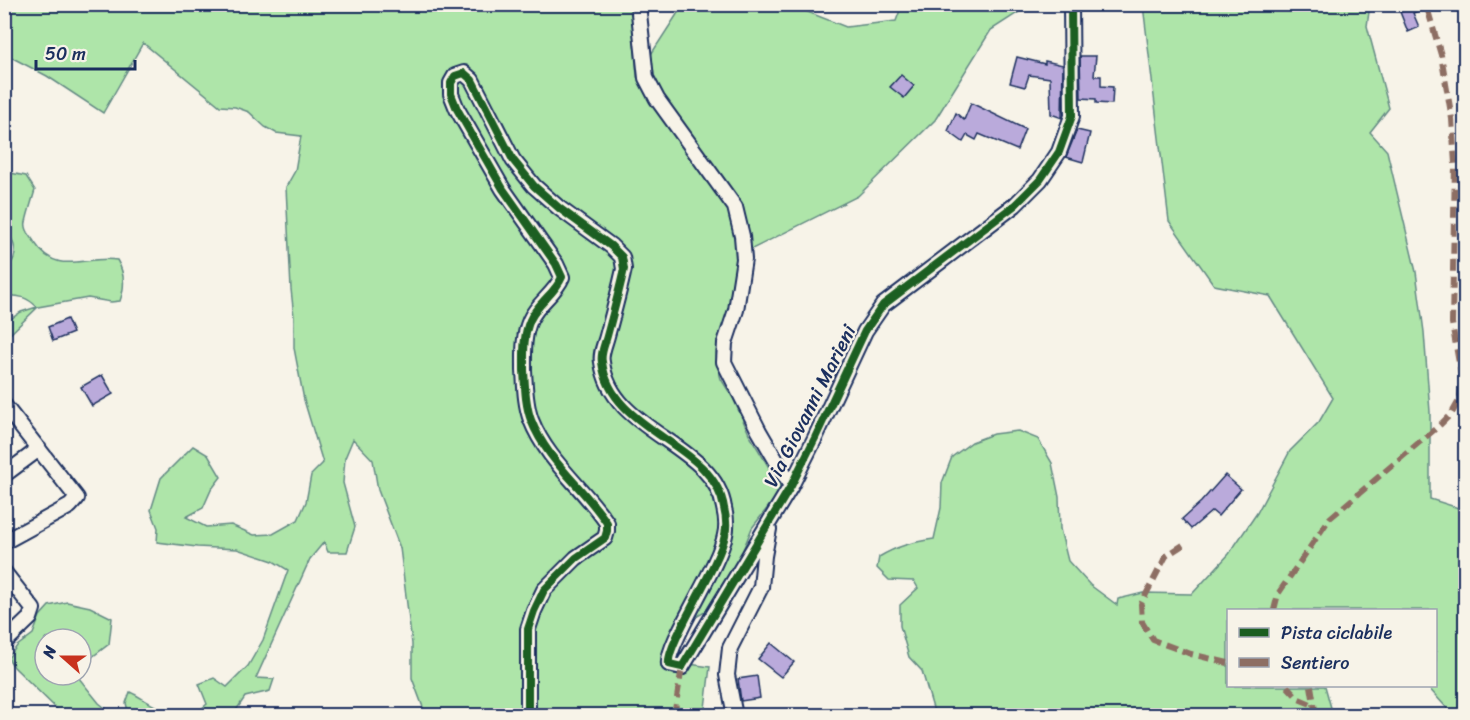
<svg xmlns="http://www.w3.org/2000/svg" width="1470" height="720" font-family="Sriracha,sans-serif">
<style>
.green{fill:#aee5a9;stroke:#648a84;stroke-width:1.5}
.building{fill:#baaadb;stroke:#1b2f5e;stroke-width:1.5}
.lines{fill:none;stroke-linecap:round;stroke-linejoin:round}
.street-casing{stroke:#1b2f5e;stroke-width:18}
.street{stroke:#f7f3e8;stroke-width:14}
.quiet{stroke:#8d6e63;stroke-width:6;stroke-dasharray:12 6;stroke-linecap:butt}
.cycleway-casing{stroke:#f7f3e8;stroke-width:11}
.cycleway{stroke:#1b5e20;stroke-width:8}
.labels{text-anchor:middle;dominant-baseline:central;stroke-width:4.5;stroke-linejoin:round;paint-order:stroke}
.street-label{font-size:20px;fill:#1b2f5e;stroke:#f7f3e8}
</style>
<rect width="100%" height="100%" fill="#f7f3e8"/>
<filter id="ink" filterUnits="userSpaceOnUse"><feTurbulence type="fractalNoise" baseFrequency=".0167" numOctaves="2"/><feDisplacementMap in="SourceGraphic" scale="12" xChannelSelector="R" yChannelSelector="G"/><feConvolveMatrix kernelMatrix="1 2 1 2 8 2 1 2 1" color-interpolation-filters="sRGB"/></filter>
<g filter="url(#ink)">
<path class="green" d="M13 4 631 5 637 76 683 5H790L846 27 896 21 902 5H1030L991 30 935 120 858 196 738 256 728 313 716 352 717 364 721 379 733 398 750 436 782 489 752 528 740 557 705 612 678 627 663 657V669L675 675 689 664 710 667 704 716 424 715V710L412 678V644L400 548 378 490 373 460 353 439 345 458 343 483 355 527 347 552H328L324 542 310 559 256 678 274 679 270 691 245 697 233 715H194L207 704 199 684 214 678 227 687 248 666 263 640 288 570 273 561 237 549 197 547 157 542 158 528 151 510 161 478 193 446 208 455 221 477 211 490 203 508 186 517 206 527 231 525 254 535 273 534 298 520 306 502 311 475 323 463 304 400 294 348V317L291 289 286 187 295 171 301 136 276 133 265 127 249 112 235 107 220 106 143 43 103 113 47 76 5 54 4 10Z
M1143 5H1370L1367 26 1389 108 1370 132 1387 151 1416 272 1424 332 1430 412V499L1465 510V715H1453L1427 686H1436V610H1228V686H1325L1333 715H935L922 671 909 657 900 626V605L918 588 914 581 889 580 877 568 879 557C897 546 913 542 934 539L941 508 942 483 952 457 972 442 993 434 1018 431 1038 439 1052 463 1059 497 1060 529 1068 561 1090 585 1117 605 1118 599 1143 593 1192 594 1229 554 1257 513 1290 451 1319 422 1333 398 1270 296 1214 285 1169 221Z
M5 172 26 176 35 190C32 201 28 212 26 222 24 230 32 237 35 243 57 277 85 255 117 260 125 273 125 287 120 301L111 302 88 298 38 307 5 339V323L21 312 37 307C27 297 19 295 5 296V270C18 258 17 250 10 235L5 234Z
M67 602 90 607 112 618 109 644 83 664 81 668V639H45V675H79L78 677 99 703 114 715H63L14 667 8 658 17 646 33 634 40 616 49 606Z
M130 692C141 697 167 715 177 715H129L126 703Z"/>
<path class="building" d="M1400 4H1433L1413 13 1419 27 1408 32 1400 12 1403 11Z
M1080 56H1096L1094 76H1101V86L1113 87 1112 104 1096 103V99L1081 98Z
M1017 57 1045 64V61L1063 65 1062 118 1051 114 1050 78 1029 75 1025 87 1010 83Z
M901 75 914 86 904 98 890 87Z
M971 103 1025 129 1017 150 979 134 976 140 967 135 963 142 948 131 956 113 964 120Z
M1077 130 1090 133 1083 162 1066 157Z
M67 319 73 333 53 341 48 327Z
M102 375 113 394 92 406 81 387Z
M1225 475 1241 489 1218 516 1212 511 1191 529 1182 519 1201 502Z
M771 643 794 662 781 677 758 659Z
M757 676 760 698 741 701 738 679Z"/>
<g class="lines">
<g class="street-casing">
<path id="street" d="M638 4 646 78 657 99 735 207 742 236 744 259 736 310 725 343 724 362 759 431 791 486
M4 405 77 498 70 506 4 542
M4 475 39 449
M4 572 33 609 30 618 4 643
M528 716V629L534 611 544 590 576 558 605 538 607 531V523C583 487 547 461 531 420 525 404 525 386 524 370 524 353 523 336 530 320 538 302 555 294 562 277L556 264 503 189 457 109 451 94V83L455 76 464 73 472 80 513 160 534 186 559 208 611 246 622 257 624 269C619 292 613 314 607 336 605 344 600 354 602 362 611 434 714 442 724 508 726 516 727 527 725 535 720 565 665 646 669 664L682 667 791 486 815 438 865 331 883 305 1015 205 1040 180 1059 152 1072 116 1071 4
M735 716 727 675 730 648 761 587 764 556 769 529"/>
</g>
<use href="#street" class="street"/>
<path class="quiet" d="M1183 545 1166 556 1141 604 1142 622 1153 640 1191 654 1228 663
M1274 610 1278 594 1330 518 1441 424 1452 413 1460 399 1462 380 1452 323 1455 164 1452 119 1441 55 1426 4
M1287 686 1299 699 1316 706
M1311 686 1316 716
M674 716 682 667"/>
<g class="cycleway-casing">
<path id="cycleway" d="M528 716V629L534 611 544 590 576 558 605 538 607 531V523C583 487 547 461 531 420 525 404 525 386 524 370 524 353 523 336 530 320 538 302 555 294 562 277L556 264 503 189 457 109 451 94V83L455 76 464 73 472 80 513 160 534 186 559 208 611 246 622 257 624 269C619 292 613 314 607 336 605 344 600 354 602 362 611 434 714 442 724 508 726 516 727 527 725 535 720 565 665 646 669 664L682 667 791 486 815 438 865 331 883 305 1015 205 1040 180 1059 152 1072 116 1071 4"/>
</g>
<use href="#cycleway" class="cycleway"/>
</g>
</g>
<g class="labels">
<g class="street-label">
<text transform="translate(810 406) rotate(-63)">Via Giovanni Marieni</text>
</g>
</g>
<rect width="1470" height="720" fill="none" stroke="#f7f3e8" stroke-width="24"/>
<rect x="12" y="12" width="1446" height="696" fill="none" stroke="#1b2f5e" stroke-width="2" filter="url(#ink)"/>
<rect x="1227" y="609" width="210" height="78" fill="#f7f3e8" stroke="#9fa5b1" stroke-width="1.5"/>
<rect x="1239" y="628" width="30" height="9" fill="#1b5e20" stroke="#9fa5b1" stroke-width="1.5"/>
<text x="1281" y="639" font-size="18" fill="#1b2f5e">Pista ciclabile</text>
<rect x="1239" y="658" width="30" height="9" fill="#8d6e63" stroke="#9fa5b1" stroke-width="1.5"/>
<text x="1281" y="669" font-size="18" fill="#1b2f5e">Sentiero</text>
<g transform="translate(63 657) rotate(291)"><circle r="28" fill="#f7f3e8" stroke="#9fa5b1" stroke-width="1.5"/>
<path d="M0-4.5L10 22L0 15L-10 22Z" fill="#c8321e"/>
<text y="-9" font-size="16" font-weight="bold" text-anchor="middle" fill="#1b2f5e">N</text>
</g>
<path d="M36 60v9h99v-9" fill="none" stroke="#1b2f5e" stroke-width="3"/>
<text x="45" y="60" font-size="18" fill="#1b2f5e" stroke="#f7f3e8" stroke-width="4.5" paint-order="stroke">50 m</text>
</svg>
